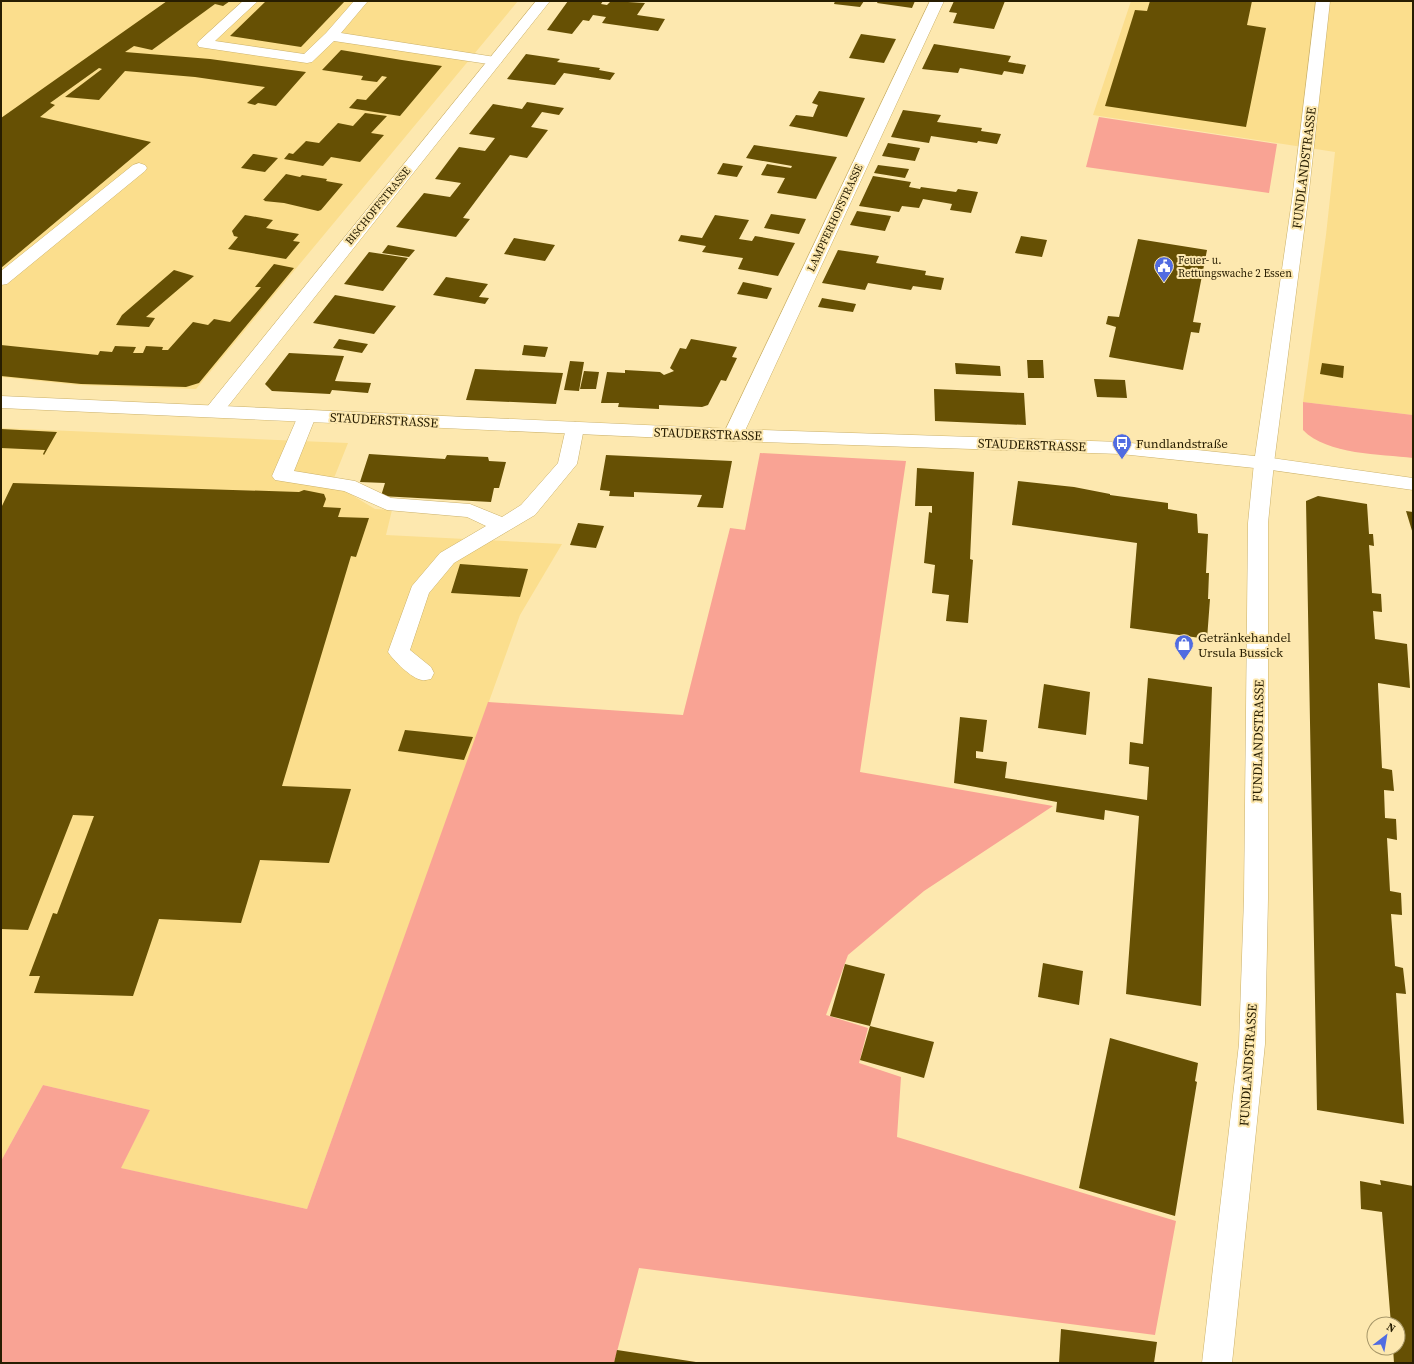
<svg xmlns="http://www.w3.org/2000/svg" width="1414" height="1364" font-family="'Source Serif 4',serif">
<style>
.built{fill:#fbde8d}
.green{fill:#f9a394}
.building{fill:#665004}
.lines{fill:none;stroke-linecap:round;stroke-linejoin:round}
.lane-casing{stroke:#cbb16a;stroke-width:1}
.street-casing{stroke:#cbb16a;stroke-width:1}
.secondary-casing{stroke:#cbb16a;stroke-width:1}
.lane{fill:#fff;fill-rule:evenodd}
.street{fill:#fff;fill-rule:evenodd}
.secondary{fill:#fff;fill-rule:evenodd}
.labels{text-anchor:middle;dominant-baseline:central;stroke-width:4;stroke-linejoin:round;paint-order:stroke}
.far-street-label{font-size:11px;fill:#271d01;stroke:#fde8af}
.far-poi-label{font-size:11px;fill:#271d01;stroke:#fde8af;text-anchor:start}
.street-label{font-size:13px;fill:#271d01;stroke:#fde8af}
.poi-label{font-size:13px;fill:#271d01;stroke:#fde8af;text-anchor:start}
</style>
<rect width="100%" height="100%" fill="#fde8af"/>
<path class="built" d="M1 1H518L196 389 79 385 1 377Z
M1131 1H1413V415L1303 402 1326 235 1335 152 1093 115Z
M1 428 348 443 332 483 375 509 392 510 386 535 562 544 520 615 307 1209 120 1168 150 1110 43 1085 1 1161Z"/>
<path class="green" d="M1099 117 1277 144 1269 193 1086 167Z
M1303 402 1413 415V458C1381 454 1327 455 1303 430Z
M760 453 906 461 860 772 1053 806 924 891 848 955 826 1015 868 1028 859 1063 901 1077 897 1137 1176 1221 1155 1335 639 1268 614 1363H1V1161L43 1085 150 1110 121 1168 307 1209 488 702 683 715 730 528 745 530Z"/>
<path class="building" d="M167 1H230L223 6 215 4 152 50 134 46 125 52 210 59 306 72 276 106 258 103 255 105 247 103 265 87 195 77 125 71 99 100 65 97 102 69 99 68 50 103 55 105 40 117 151 142 1 268V118Z
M266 1H345L301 47 230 36Z
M568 1H603L601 4 607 5 611 1 645 3 637 15 665 19 658 31 602 23 606 17 593 15 589 21 583 20 572 34 547 30Z
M835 1H864L860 7 834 4Z
M878 1H915L912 8 877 3Z
M954 1H1005L994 29 953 23 957 13 949 12Z
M1150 1H1252L1247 25 1266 28 1246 127 1105 106 1135 10 1147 11Z
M861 34 896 39 884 63 849 58Z
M934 44 1011 56 1008 62 1026 65 1023 74 1004 71 1002 75 960 68 958 73 922 69Z
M341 50 402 60 442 66 400 116 349 108 357 99 366 100 387 77 382 76 377 82 361 80 363 76 322 70Z
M526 54 560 59 557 62 600 68 599 70 615 73 610 80 564 73 555 85 507 79Z
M819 91 865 98 847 137 789 126 796 115 813 117 818 105 812 103Z
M527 102 564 108 559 115 542 112 531 127 548 130 527 158 510 155 463 218 470 219 456 237 396 227 424 193 450 197 461 183 435 179 459 147 485 151 495 138 469 134 493 104 522 109Z
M903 110 941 115 937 122 982 128 981 131 1001 134 997 144 978 141 977 143 931 136 929 143 891 137Z
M365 113 387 116 371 133 384 135 360 162 331 157 323 166 284 159 289 153 293 154 306 141 319 143 338 123 353 126Z
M888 143 920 148 915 161 882 156Z
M754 145 837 157 816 199 777 193 785 178 761 175 767 164 791 168 792 166 746 158Z
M253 154H254L278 158 265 172 241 168Z
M723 163 743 166 737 177 717 174Z
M878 165 909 169 905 178 874 173Z
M286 174 300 177 302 175 327 179 326 181 343 184 321 210 318 211 284 203 264 201 265 200H263Z
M873 176 911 182 909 187 920 189 921 187 956 192 958 189 978 192 971 213 950 210 952 204 923 199 919 208 902 206 899 212 859 206Z
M857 211 891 216 885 231 850 225Z
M771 214 806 219 799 234 764 228Z
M245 215 273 220 266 228 299 234 293 241 300 242 286 259 228 249 238 237 234 236 232 231Z
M715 215 749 220 739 239 752 241 755 236 795 243 778 276 738 269 743 258 702 252 706 246 678 241 681 235 702 238Z
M1021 236 1047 240 1042 257 1015 253Z
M514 238 555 245 545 261 504 254Z
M1138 239 1207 250 1193 322 1201 323 1199 333 1191 332 1183 370 1109 357 1116 327 1106 324 1108 316 1119 317Z
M388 245 415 250 409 257 382 253Z
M838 250 879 256 876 263 926 271 925 275 944 278 941 290 913 286 911 290 868 283 865 290 822 283Z
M369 252 408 258 383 291 344 284Z
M274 264 294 268 199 383 186 387 81 384 1 376V345L98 355 100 351 112 352 115 346 136 347 133 353H143L146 346 163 347 162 350H168L193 322 208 325 214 319 230 322 261 287H255Z
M174 270 194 276 146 317 155 318 149 327 116 325 122 315Z
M446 277 488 284 479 297 489 298 485 304 433 295Z
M743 282 772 288 767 299 737 294Z
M335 295 396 306 374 334 313 323Z
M822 298 856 304 853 312 818 307Z
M339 339 368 344 362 353 333 348Z
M691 339 737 347 732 357 737 358 726 381 721 380 708 405 702 407 659 405V409L618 407 619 403H601L607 372 625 373V370L660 372 664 375 674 371 670 368 680 348 686 349Z
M524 345 548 347 545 357 522 355Z
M289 353 344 356 335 381 371 383 368 393 332 390 330 394 272 391 265 384Z
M1027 360H1043L1044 378H1028Z
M570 361 584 362 579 391 564 390Z
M955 363 1000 366 1001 376 956 374Z
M1322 363 1344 366 1343 378 1320 374Z
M475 369 518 371 563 373 556 404 466 400Z
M584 371 599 372 596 389H580Z
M1094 379 1125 380 1127 398 1097 397Z
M934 389 1024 393 1026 425 935 421Z
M1 429 57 432 44 455 43 454 45 450 1 448Z
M369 454 445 459 447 455 488 457 489 461 506 462 499 488H494L491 502 381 496 385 483 360 482Z
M606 455 732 461 723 508 697 507 702 495 634 492V497L609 496 610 491 600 490Z
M917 468 974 472 970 559 973 560 968 623 946 621 949 595 932 593 935 565 924 563 929 512 932 513V506H915Z
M1018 481 1074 487 1110 494V495L1168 503V509L1197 514 1198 533 1208 534 1206 573H1209L1208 599H1210L1207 639 1130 628 1137 543 1012 525Z
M13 483 299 492 304 490 324 494 326 499 323 507 341 508 338 517 369 518 356 557 351 556 282 786 351 789 329 863 260 860 241 923 159 919 133 996 34 993 40 976H29L53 913 57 914 94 816 73 815 28 930 1 929V508Z
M1318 496 1367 504 1369 534H1373L1374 546 1369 545 1372 593 1381 594 1382 612 1373 611 1375 639 1407 644 1410 688 1378 683V685L1382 768 1392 770 1394 791 1384 790 1385 818 1396 819 1397 840 1387 838 1390 891 1401 893 1402 915 1391 914 1395 966 1403 968 1406 994 1396 993 1404 1124 1317 1110 1306 501Z
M1406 511 1413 512V534Z
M578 523 604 526 596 548 570 545Z
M460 564 528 569 520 597 451 593Z
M1148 678 1212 687 1201 1006 1126 994 1139 816 1105 810 1104 820 1056 812 1057 802 954 783 960 717 987 720 983 752 976 751V758L1007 762 1005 778 1147 800 1149 767 1129 764 1130 742 1143 744Z
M1044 684 1090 692 1086 735 1038 728Z
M405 730 473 737 464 760 398 751Z
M1043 963 1083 971 1079 1005 1038 997Z
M845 964 885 974 870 1026 830 1016Z
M870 1026 934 1042 924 1078 860 1060Z
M1110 1038 1198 1063 1195 1081 1197 1082 1175 1216 1079 1188Z
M1380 1180 1413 1186V1363H1394L1393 1348H1398V1324H1391L1382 1212 1361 1209 1360 1181 1381 1185Z
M1061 1329 1157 1342 1154 1363H1059Z
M617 1350 696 1362V1363H614Z"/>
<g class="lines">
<g class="lane-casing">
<path id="lane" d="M243 1H258L215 41 304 54 326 33 354 1H368L341 33 495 57 500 58 502 61 500 64 495 65 334 41 312 62 307 63 199 47 197 44 199 41Z
M1316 1H1330L1308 200 1274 463 1271 467 1264 469 1257 467 1254 463 1292 200Z
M139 163 145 165 147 168 145 171 7 284 1 285V271L133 165Z
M307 410 314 412 316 416 294 471 355 481 391 498 470 504 502 517 521 505 558 463 566 428 568 424 575 422 582 424 584 428 577 464 535 515 454 563 429 593 410 650 431 667 434 673 431 679C428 679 425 681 422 680 412 679 393 660 388 652L412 586 440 553 486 526 467 517 387 510 344 491 275 480 272 476 298 416 300 412Z"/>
</g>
<g class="street-casing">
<path id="street" d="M536 1H550L221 415 214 417 207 415 205 411 207 407Z
M930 1H944L743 435 740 439 733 441 726 439 723 435Z
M1264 457 1271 459 1274 463 1268 523V898L1265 1044 1232 1363H1202L1239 1044 1244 898 1248 523 1254 463 1257 459Z"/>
</g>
<g class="secondary-casing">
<path id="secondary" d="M1 396 733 429 1121 442 1264 457 1413 478V490L1264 469 1121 454 733 441 1 408Z"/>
</g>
<use href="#lane" class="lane"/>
<use href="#street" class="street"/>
<use href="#secondary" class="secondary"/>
</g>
<defs>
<g id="civic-pin" transform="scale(1)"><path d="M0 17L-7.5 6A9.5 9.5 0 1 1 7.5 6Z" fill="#516ce1" stroke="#fde8af"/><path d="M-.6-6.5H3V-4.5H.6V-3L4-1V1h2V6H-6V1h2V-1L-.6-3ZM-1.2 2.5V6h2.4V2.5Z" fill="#fff"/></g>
<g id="bus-pin" transform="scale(1)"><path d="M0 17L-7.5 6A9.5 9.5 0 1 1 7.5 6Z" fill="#516ce1" stroke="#fde8af"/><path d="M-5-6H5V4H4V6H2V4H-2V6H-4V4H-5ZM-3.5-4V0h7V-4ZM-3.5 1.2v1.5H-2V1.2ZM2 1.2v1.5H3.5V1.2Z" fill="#fff"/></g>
<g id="shop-pin" transform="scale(1)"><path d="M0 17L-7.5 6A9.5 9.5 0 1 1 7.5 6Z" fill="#516ce1" stroke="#fde8af"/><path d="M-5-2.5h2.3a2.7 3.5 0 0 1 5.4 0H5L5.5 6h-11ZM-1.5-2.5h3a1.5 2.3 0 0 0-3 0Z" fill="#fff"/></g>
</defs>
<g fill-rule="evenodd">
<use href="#civic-pin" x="1164" y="266"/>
<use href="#bus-pin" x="1122" y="443"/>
<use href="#shop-pin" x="1184" y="644"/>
</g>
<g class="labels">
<g class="far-street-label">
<text transform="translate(378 206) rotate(-51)">BISCHOFFSTRASSE</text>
<text transform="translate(835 218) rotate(-65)">LAMPFERHOFSTRASSE</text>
</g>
<g class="far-poi-label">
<text x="1178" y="260">Feuer- u.<tspan x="1178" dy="13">Rettungswache 2 Essen</tspan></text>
</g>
<g class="street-label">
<text transform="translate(1304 168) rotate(-83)">FUNDLANDSTRASSE</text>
<text transform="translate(384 420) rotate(3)">STAUDERSTRASSE</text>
<text transform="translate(708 434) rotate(2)">STAUDERSTRASSE</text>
<text transform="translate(1032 445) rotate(2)">STAUDERSTRASSE</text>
<text transform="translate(1258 741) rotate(-89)">FUNDLANDSTRASSE</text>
<text transform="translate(1248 1065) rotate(-86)">FUNDLANDSTRASSE</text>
</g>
<g class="poi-label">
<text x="1136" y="443">Fundlandstraße</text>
<text x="1198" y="637">Getränkehandel<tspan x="1198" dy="15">Ursula Bussick</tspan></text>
</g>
</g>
<rect width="1414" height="1364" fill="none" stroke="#271d01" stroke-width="4"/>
<g transform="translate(1386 1336) rotate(31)"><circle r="19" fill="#fde8af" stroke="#a79769"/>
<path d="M0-3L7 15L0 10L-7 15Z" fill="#516ce1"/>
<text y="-6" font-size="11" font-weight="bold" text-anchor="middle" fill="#271d01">N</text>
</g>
</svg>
